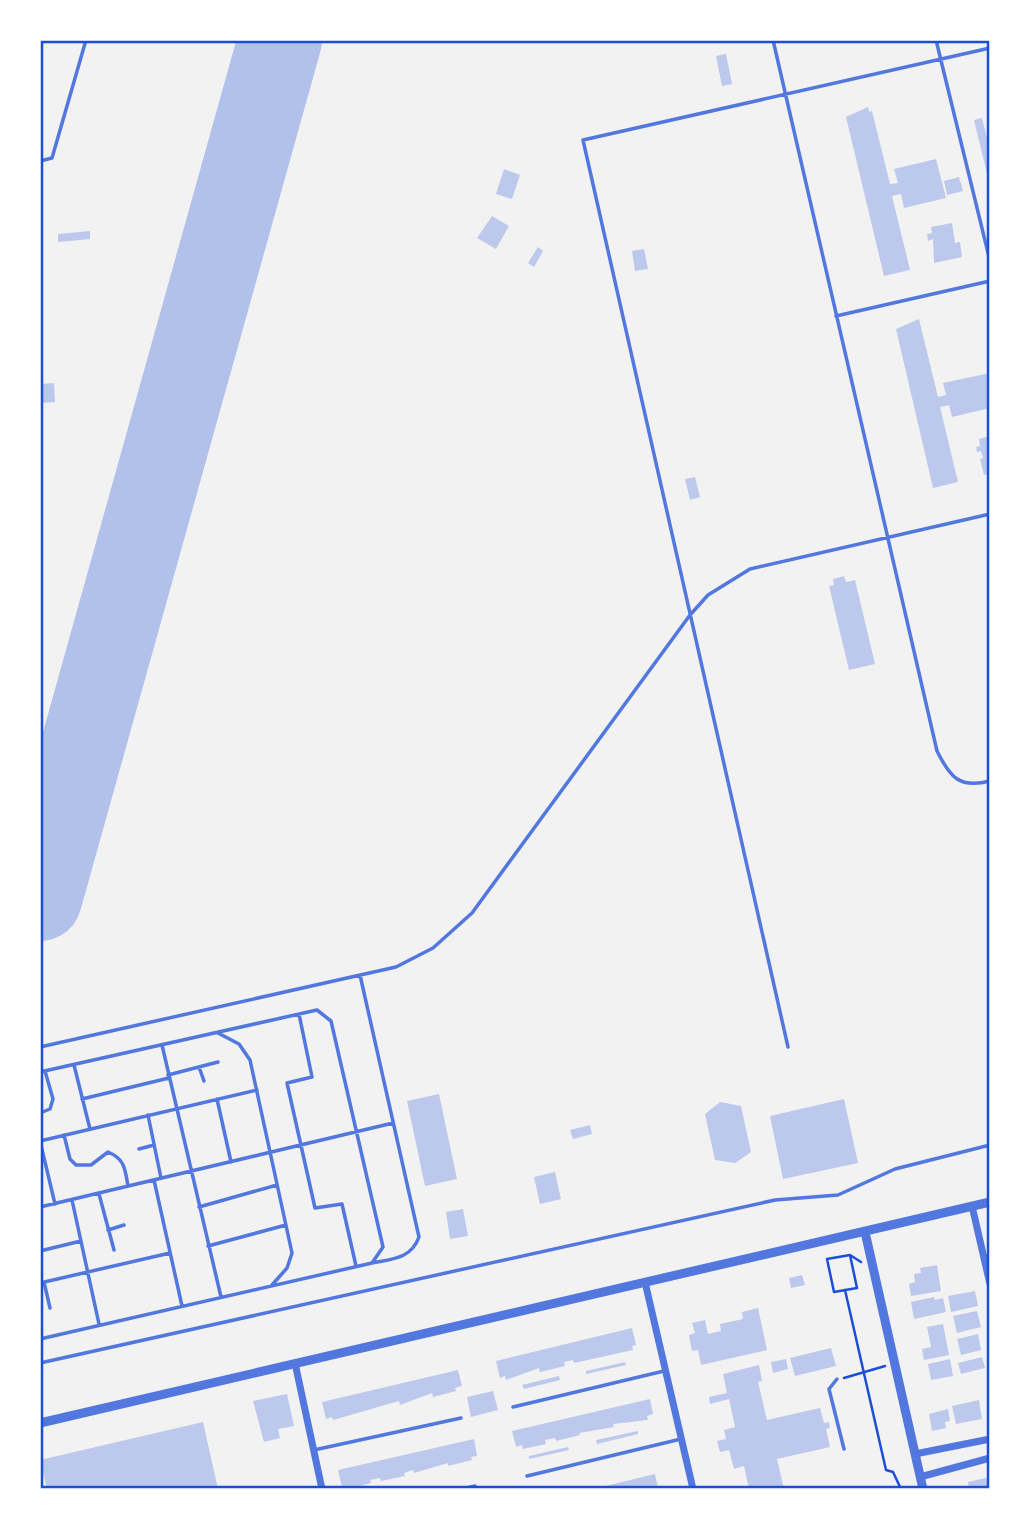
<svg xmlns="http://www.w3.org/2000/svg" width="1030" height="1529" font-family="Overpass,sans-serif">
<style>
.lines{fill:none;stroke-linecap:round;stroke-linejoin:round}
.runway{stroke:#b2c1ea;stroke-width:84}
.building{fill:#bdc9ec}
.path{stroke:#1d4ed8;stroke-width:2.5}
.service{stroke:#5277de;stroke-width:3.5}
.minor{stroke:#5277de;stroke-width:7}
.tertiary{stroke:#5277de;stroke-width:9}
.neatline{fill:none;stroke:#1d4ed8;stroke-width:2.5}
</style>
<rect width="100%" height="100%" fill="#f2f2f2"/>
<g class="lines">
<path class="runway" d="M40 899 280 40"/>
</g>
<path class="building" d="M726 54 732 84 722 86 716 56Z
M868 107 869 112 872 111 890 184 898 183 894 169 936 159 946 198 904 208 901 194 892 196 910 270 884 276 846 117Z
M982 118 990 150 989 182 974 120Z
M504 169 520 175 512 199 496 194Z
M959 177 963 191 947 195 944 181Z
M492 216 509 226 496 249 477 238Z
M952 223 955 243 960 242 962 257 934 263 933 239 928 241 927 234 932 233 931 227Z
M90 231V239L58 242V234Z
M538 247 543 251 534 267 528 263Z
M644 249 648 269 635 271 632 251Z
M919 319 938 397 946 395 943 383 990 373V408L952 417 949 405 940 407 958 482 933 488 896 329Z
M54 383 55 402 40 403V384Z
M990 436V473L984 475 980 459 983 458 981 451 977 452 976 447 980 446 979 439Z
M695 477 700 497 690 500 685 479Z
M844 576 846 582 855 580 875 664 849 670 829 586 834 585 833 579Z
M439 1094 457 1179 425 1186 407 1101Z
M844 1099 858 1163 783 1179 770 1116Z
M720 1102 741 1106 751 1152 735 1163 715 1160 705 1114Z
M590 1125 592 1134 573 1139 570 1130Z
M555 1172 561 1199 540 1204 534 1177Z
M463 1209 468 1236 450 1239 446 1212Z
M937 1265 941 1291 911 1296 909 1284 915 1282 914 1274 921 1273 920 1268Z
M802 1275 805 1285 791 1288 789 1278Z
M975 1291 978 1306 951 1312 948 1296Z
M934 1297 935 1300 943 1298 946 1312 914 1319 911 1302Z
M758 1308 767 1350 701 1365 698 1350 692 1351 689 1335 695 1333 692 1323 705 1320 708 1334 721 1331 720 1324 743 1319 742 1312Z
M977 1311 981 1327 957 1333 953 1316Z
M943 1324 949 1355 924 1360 922 1349 931 1347 927 1327Z
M632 1328 636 1345 632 1346 633 1350 574 1363 573 1360 564 1362 565 1366 540 1372 539 1368 506 1380 505 1376 500 1378 496 1361Z
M978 1334 981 1350 961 1355 957 1339Z
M831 1348 836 1366 795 1376 790 1358Z
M982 1357 985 1368 961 1374 958 1363Z
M786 1359 788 1369 773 1373 771 1362Z
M950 1359 953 1376 931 1380 928 1364Z
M625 1362 626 1365 586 1374V1371Z
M759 1365 762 1381 758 1382 767 1420 820 1408 824 1423 829 1422 830 1428 826 1429 830 1447 777 1459 784 1489H749L744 1466 734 1469 729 1450 720 1452 717 1441 726 1439 724 1430 735 1427 729 1399 710 1404 709 1397 727 1393 723 1374Z
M458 1370 462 1386 455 1388 456 1391 433 1397 432 1393 400 1405 399 1401 333 1420 332 1417 326 1419 322 1402Z
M559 1376 560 1380 524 1389 522 1385Z
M493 1391 498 1410 471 1417 467 1397Z
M287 1394 294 1426 278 1429 280 1438 264 1442 253 1401Z
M650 1399 653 1414 647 1416 648 1420 613 1424 614 1427 579 1433 580 1435 556 1441 555 1438 545 1440 546 1444 523 1449 522 1445 516 1447 512 1431Z
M979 1400 982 1419 956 1424 952 1406Z
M948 1409 950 1421 945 1422 946 1428 932 1431 929 1414Z
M203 1422 218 1489H47L40 1460Z
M638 1431V1434L597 1444 596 1440Z
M474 1439 477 1456 471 1457 472 1460 448 1466V1463L414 1473 413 1470 404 1473 405 1476 381 1481 380 1478 370 1480 371 1483 348 1489 347 1486 342 1487 338 1470Z
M568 1447 569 1450 529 1459V1456Z
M655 1474 658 1489H597V1488Z
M990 1477V1489H969L968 1482Z"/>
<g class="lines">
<path class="path" d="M850 1255 857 1288 834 1292 827 1259 850 1255 861 1262
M845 1290 886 1470 893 1472 901 1489
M844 1378 885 1366"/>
<path class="service" d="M773 40 937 751C950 777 959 789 990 781
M936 40 990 261
M40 161 52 158 86 40
M836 316 990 281
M360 975 419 1237C411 1259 392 1259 372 1263
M299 1014 312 1077 287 1083 315 1208 342 1204 356 1266
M218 1033 239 1044 250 1060 292 1253 287 1268 272 1285
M162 1045 221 1297
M40 1047 396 967 433 948 472 913 690 615 708 595 750 569 990 514
M788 1047 583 140 990 48
M74 1065 90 1129
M199 1067 204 1081
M40 1072 317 1010 331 1021 383 1247 372 1263 40 1339
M168 1075 218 1062
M82 1099 169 1078
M217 1099 231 1162
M40 1113 50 1109 53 1099 45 1071
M148 1115 161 1178
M64 1135 70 1159 76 1165H91L108 1152C125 1159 125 1169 128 1186
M40 1141 257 1090
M40 1141 55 1204
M139 1149 154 1145
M154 1180 182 1306
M99 1194 114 1250
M72 1200 99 1324
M40 1207 393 1123
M199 1207 277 1185
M108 1230 124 1225
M208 1246 286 1225
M40 1251 81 1241
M44 1282 50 1308
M40 1283 170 1253
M40 1363 775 1200 838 1195 895 1169 990 1145
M837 1379 829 1389 844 1449
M513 1407 664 1371
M314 1450 461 1418
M527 1476 681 1439
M462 1489 475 1486"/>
<path class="minor" d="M972 1206 990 1284
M645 1282 693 1489
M295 1363 322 1489
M915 1454 990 1439
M920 1477 990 1458"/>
<path class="tertiary" d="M865 1232 923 1489
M40 1423 990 1202"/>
</g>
<rect width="1030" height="1529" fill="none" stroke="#ffffff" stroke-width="84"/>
<rect x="42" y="42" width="946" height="1445" class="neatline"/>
</svg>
